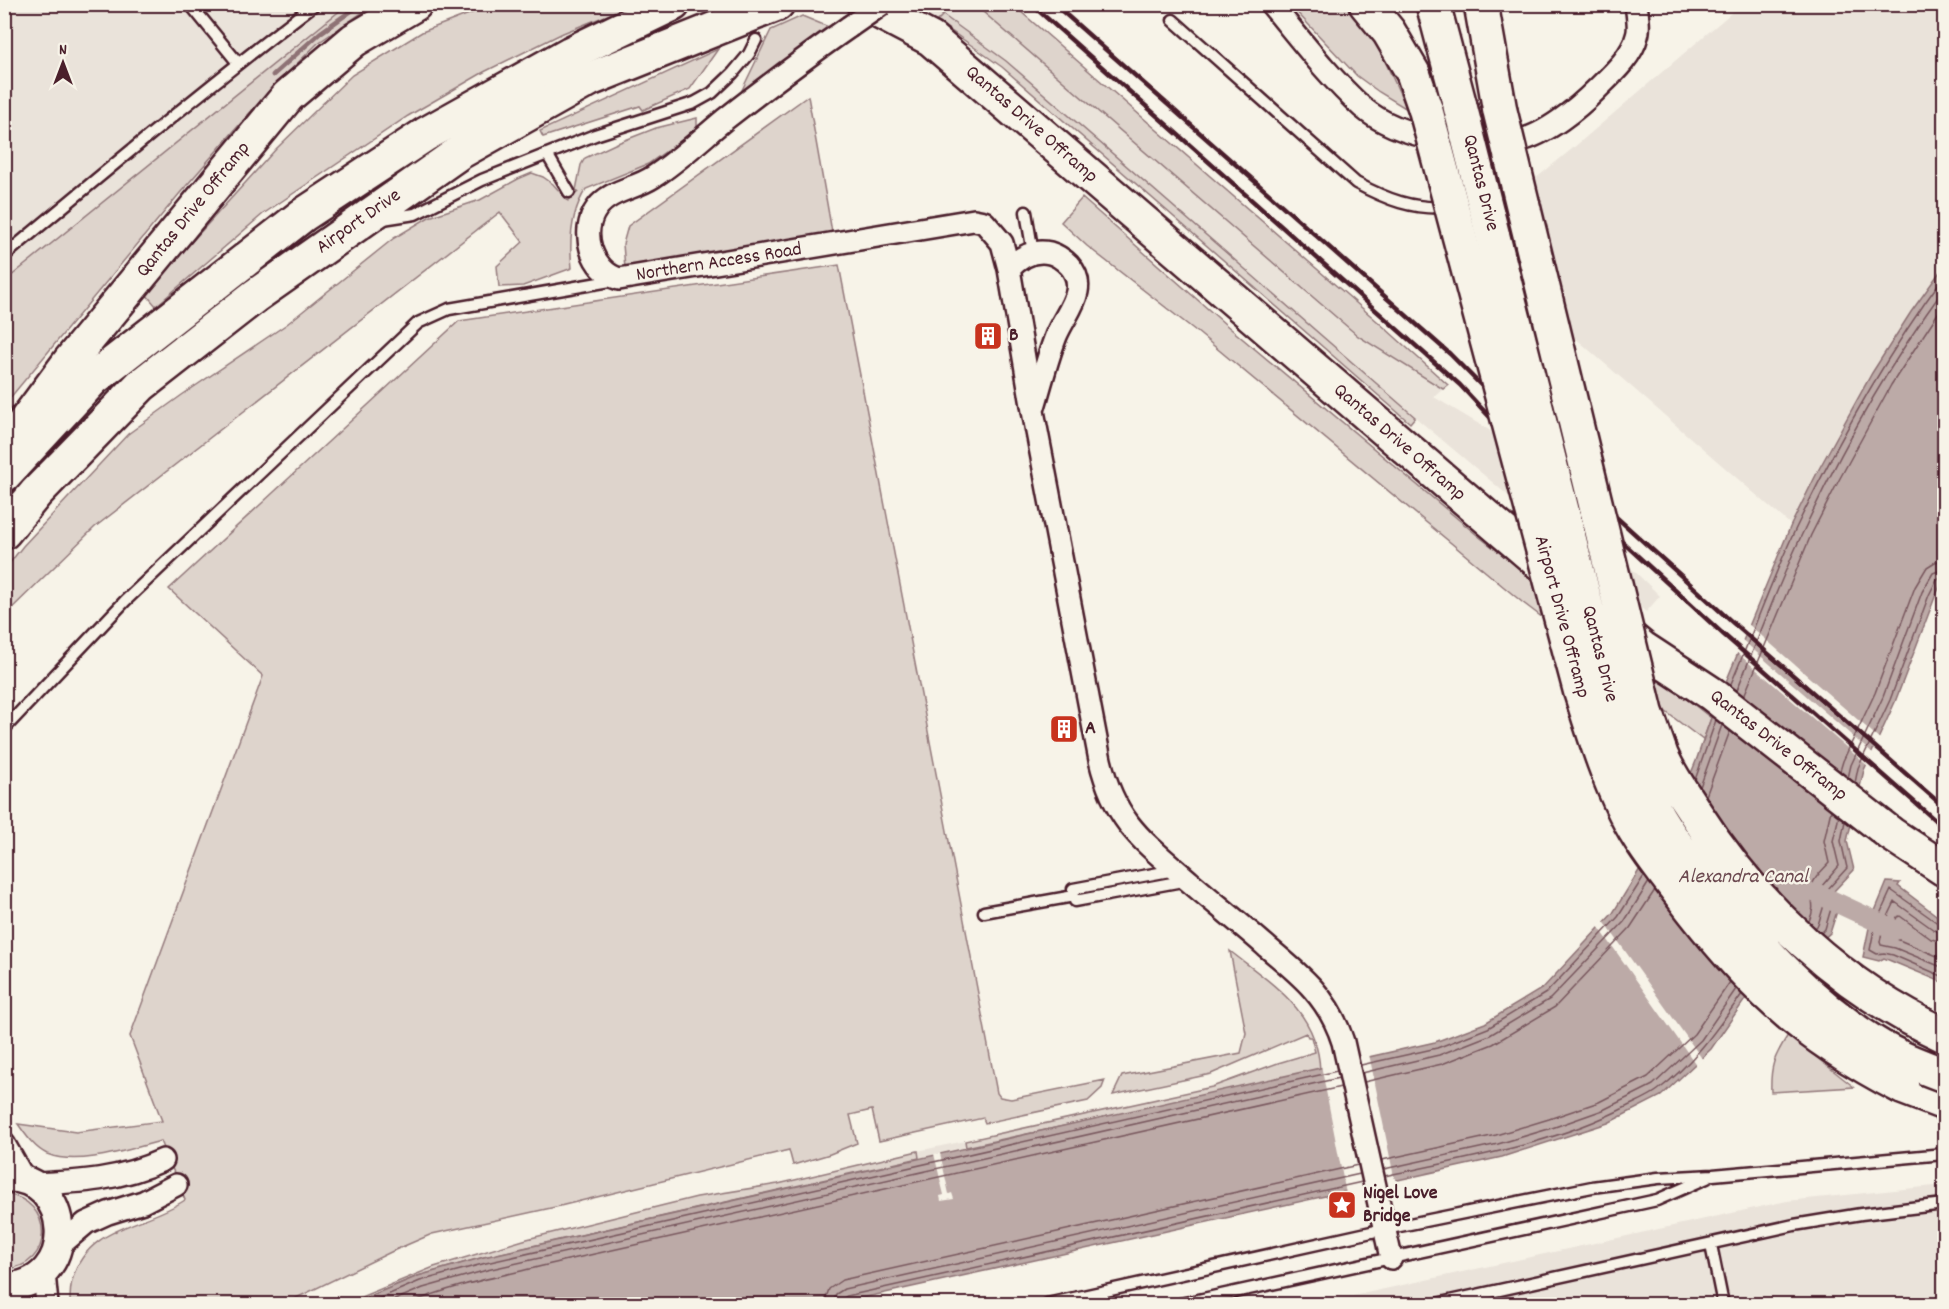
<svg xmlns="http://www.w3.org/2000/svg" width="1949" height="1309" font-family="Dekko,sans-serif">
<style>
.built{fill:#eae3da}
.green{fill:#ded4cc;stroke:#947a7c;stroke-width:1.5}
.water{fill:#bcaaa7;stroke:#8e7275;stroke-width:1.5}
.pier{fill:#f7f3e8}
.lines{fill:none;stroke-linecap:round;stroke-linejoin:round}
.shore{stroke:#78575d;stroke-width:1.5}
.stream{stroke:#8e7275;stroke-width:5}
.canal{stroke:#bcaaa7;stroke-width:20}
.service-casing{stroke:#4a1f2b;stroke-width:15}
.minor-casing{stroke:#4a1f2b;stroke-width:26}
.tertiary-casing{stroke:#4a1f2b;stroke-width:32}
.trunk-casing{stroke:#4a1f2b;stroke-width:38}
.motorway-casing{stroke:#4a1f2b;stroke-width:38}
.service{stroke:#f7f3e8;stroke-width:10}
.minor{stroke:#f7f3e8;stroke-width:21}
.tertiary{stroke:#f7f3e8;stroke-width:27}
.trunk{stroke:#f7f3e8;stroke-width:33}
.motorway{stroke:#f7f3e8;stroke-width:33}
.rail{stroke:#4a1f2b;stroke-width:4.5}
.minor-bridge-casing{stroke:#4a1f2b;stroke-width:26;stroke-linecap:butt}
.trunk-bridge-casing{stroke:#4a1f2b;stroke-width:38;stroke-linecap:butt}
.motorway-bridge-casing{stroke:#4a1f2b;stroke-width:38;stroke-linecap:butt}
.minor-bridge{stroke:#f7f3e8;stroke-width:21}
.trunk-bridge{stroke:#f7f3e8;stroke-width:33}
.motorway-bridge{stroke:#f7f3e8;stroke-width:33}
.labels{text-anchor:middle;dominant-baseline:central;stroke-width:4.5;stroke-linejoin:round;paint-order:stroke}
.street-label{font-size:20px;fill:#4a1f2b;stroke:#f7f3e8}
.poi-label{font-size:20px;font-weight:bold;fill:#4a1f2b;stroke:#f7f3e8;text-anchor:start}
.water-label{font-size:21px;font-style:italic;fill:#6c4950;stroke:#f7f3e8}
</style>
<rect width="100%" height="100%" fill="#f7f3e8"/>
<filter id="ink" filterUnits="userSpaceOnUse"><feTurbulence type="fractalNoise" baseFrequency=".0167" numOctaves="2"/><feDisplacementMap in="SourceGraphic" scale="12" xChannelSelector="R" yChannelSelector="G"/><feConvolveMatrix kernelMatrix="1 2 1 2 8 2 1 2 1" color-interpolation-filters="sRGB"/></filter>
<g filter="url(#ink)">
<path class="built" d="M5 5H347L5 281Z
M915 5H975L1358 336 1443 389 1434 397 1489 430 1660 596 1646 612 1415 417 1006 61 943 16 937 21Z
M1734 5H1944V266L1911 312 1872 373 1791 525 1461 239 1572 149 1737 8Z
M965 1141 966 1147 919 1158 918 1151Z
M1944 1185V1304H1316L1787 1201Z"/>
<path class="green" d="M347 5H373L318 43 268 92 180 193 5 404V281Z
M505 5H633L563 33 484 72 408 116 263 214 156 306 145 293 276 149 352 75 422 32 477 11Z
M975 5H1013L1385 328 1448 385 1443 389 1358 336Z
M1290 5H1348L1378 46 1407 109 1379 92 1357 76Z
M943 15 1006 61 1415 417 1410 423 1002 67 937 21Z
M802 16 831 28 743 94 741 92 771 30Z
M718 49 690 89 643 110 640 106 543 137 540 131Z
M808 96 832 232 625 268 623 244 628 226Z
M697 118V129L648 164 586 189C571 212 569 241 572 268L523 286 499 287 497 266 523 242 500 212 95 527 5 615V569L23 546 128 434 182 395 287 324 394 238 429 217 480 200 518 179 532 173 543 177 553 184 568 201 578 192 576 190 581 165 585 158 615 144 656 128Z
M1082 198 1225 324 1477 535 1711 718 1703 740 1522 602 1196 331 1087 246 1061 222Z
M839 265 997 1093 1000 1097 1011 1099 1105 1080 1102 1088 1088 1101 985 1123 983 1118 879 1141 872 1110 850 1115 857 1143 830 1154 793 1165 789 1150 560 1206 432 1234 395 1250 284 1304H70C70 1297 70 1288 72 1281 86 1225 145 1227 185 1200L161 1141C129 1149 79 1167 47 1154 34 1148 26 1135 18 1124L76 1132 162 1121 130 1036 263 676 169 589 459 321Z
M1230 951C1273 985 1318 1011 1320 1071L966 1147 965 1141 1212 1087 1278 1063 1315 1052 1311 1037H1308L1306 1033 1211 1074 1113 1095 1122 1076 1241 1053 1246 1033Z
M1788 1035 1854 1087 1771 1092C1770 1066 1774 1057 1788 1035Z
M918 1151 919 1158 484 1257 418 1276 351 1304H344L434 1267 527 1239 697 1197 778 1184Z
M4 1194C55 1199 55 1267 5 1269Z"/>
<path class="water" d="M1944 266V578L1935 597 1895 702 1864 770 1847 841 1854 870 1834 891 1839 905 1830 933 1804 956 1757 982 1711 1049 1661 1096 1608 1123 1502 1157 835 1304H351L418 1276 484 1257 1435 1042 1485 1023 1543 988 1613 913 1676 810 1696 761 1711 718 1791 525 1819 469 1872 373 1911 312Z
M1887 882 1900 883 1898 886 1944 921V983L1891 961 1884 958 1879 961 1863 957 1870 923Z"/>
<path class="pier" d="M1747 623 1881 740 1876 751 1742 634Z
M1740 638 1874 755 1869 767 1735 651Z
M1603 920 1703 1060 1697 1066 1598 926Z
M1369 1054 1394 1177 1398 1183 1346 1194 1321 1065Z
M940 1153 949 1194 952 1193 954 1199 941 1201 940 1196 944 1195 934 1154Z"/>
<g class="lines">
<path class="shore" d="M1730 686C1753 633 1772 578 1797 526 1839 439 1887 354 1944 276
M1737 690C1759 637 1779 582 1804 530 1843 446 1890 363 1944 289
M1744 696 1811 535 1839 480 1891 385 1944 304
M1840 771 1843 761 1875 693 1915 587 1927 567 1935 562 1944 560
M1848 778 1851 765 1883 697 1922 592 1933 573 1944 569
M1695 780 1716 720
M1855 783 1858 768 1890 700 1929 595 1937 579 1944 577
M1700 787 1722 725
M1706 796 1730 731
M1809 921C1818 903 1807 897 1813 883 1816 875 1824 869 1829 863L1824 841 1831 810
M1944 925 1939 924 1891 890 1875 925 1870 950 1877 954 1884 953 1893 955 1944 977
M1815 928 1818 925 1824 905 1820 894 1821 887 1839 866 1833 841 1839 816
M1821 933 1825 929 1832 905 1828 894V889L1847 868 1841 841 1845 821
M1944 933 1934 930 1895 902 1883 927 1880 942 1881 945 1895 948 1944 968
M1944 942 1931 939 1900 916 1897 917 1890 934 1892 937 1944 959
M1361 1065 1437 1048 1488 1028 1546 993 1618 917 1644 876
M1362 1073 1439 1055 1490 1035 1550 999 1624 922 1649 882
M1364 1082 1442 1064 1493 1044 1555 1007 1630 928 1655 890
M1382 1160 1496 1135 1549 1119 1599 1102 1648 1077 1694 1034 1730 982
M1384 1169 1498 1144 1552 1128 1603 1110 1653 1085 1701 1040 1736 989
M1385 1176C1466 1158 1552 1145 1626 1107 1636 1102 1649 1097 1658 1090 1693 1064 1717 1029 1742 994
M366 1304 420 1281 486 1263 1337 1071
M385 1304 423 1288 487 1270 1339 1078
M408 1304C457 1283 512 1274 563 1261L1341 1087
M824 1304 829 1289 842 1280 1358 1165
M833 1304 836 1294 844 1289 1360 1174
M841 1304 842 1299 847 1296 1362 1182"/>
<path class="stream" d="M273 75 320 33 361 4"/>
<path class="canal" d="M1816 893 1895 930"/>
<g class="service-casing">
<path id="service" d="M190 4 238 63
M1173 20 1356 183C1386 199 1413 210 1448 207
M547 154 569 192
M1026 212 1033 253
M383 219 415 214 482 180 595 135 694 103 712 93 733 73 749 54 756 40
M4 256C107 170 209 85 315 4
M4 729 125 601 418 323 449 309 616 280
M1073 889 1175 870
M1075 901 1188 880
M984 912 1074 896
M1711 1245 1723 1304
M1047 1304 1385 1229 1592 1187 1658 1178 1713 1175 1944 1154
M1180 1304 1657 1200 1707 1178
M1436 1304 1794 1225 1861 1214 1944 1204"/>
</g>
<g class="minor-casing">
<path id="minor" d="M1271 4C1300 39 1329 77 1362 107 1399 139 1473 149 1520 140 1545 135 1578 108 1596 90 1610 76 1632 57 1637 36 1640 28 1637 13 1636 4
M849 27C806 57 765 88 724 120 701 139 678 161 653 177 635 189 610 190 597 208 579 232 592 271 619 279L974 220 984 222 1002 243 1009 269 1033 411 1100 760C1115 823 1144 842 1190 882 1216 904 1242 925 1267 947 1302 976 1329 998 1343 1042L1391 1258
M1009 269C1020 257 1033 249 1050 253 1057 255 1064 260 1069 265 1091 289 1065 313 1056 336 1047 359 1041 384 1034 407
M4 1144 25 1181
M33 1184C81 1182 119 1180 163 1160
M59 1246 86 1223 108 1213 143 1202 176 1185
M44 1273 47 1304
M4 1298 12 1304"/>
</g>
<g class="tertiary-casing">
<path id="tertiary" d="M4 1178C73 1173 82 1286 4 1287"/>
</g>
<g class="trunk-casing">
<path id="trunk" d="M864 4 931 39 1562 582
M1366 4 1389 32 1413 73 1426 111
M4 450 70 361 288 96 354 40 415 4
M4 532 36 493 141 385 255 296 460 152 590 79 777 4
M1613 624 1642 648 1712 694 1891 834 1944 869
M1902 1087 1944 1103"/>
</g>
<g class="motorway-casing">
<path id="motorway" d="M1433 4 1460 106
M1481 4 1500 111
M4 475 93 379 303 215 426 134 571 53 673 4"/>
</g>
<use href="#service" class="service"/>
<use href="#minor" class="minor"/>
<use href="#tertiary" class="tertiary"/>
<use href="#trunk" class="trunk"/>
<use href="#motorway" class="motorway"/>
<path class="rail" d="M1031 4 1460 385 1511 440 1723 634 1944 828
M1054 4 1450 354 1571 476 1732 622 1944 807"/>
<g class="minor-bridge-casing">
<path id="minor-bridge" d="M849 27 882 4"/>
</g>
<g class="trunk-bridge-casing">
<path id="trunk-bridge" d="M1426 111 1581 693C1594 733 1606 774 1625 812 1639 841 1659 866 1678 891 1708 931 1741 971 1778 1004 1815 1038 1858 1064 1902 1087"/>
</g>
<g class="motorway-bridge-casing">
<path id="motorway-bridge" d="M1460 106 1615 720C1627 749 1639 779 1653 808 1669 838 1693 866 1715 893 1761 949 1811 1004 1874 1043 1896 1057 1920 1066 1944 1075
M1500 111 1646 712C1651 726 1656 741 1661 755 1670 776 1684 795 1696 814 1757 909 1842 988 1944 1035"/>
</g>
<use href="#minor-bridge" class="minor-bridge"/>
<use href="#trunk-bridge" class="trunk-bridge"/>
<use href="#motorway-bridge" class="motorway-bridge"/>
</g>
</g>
<defs>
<g id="building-square" transform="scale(1.5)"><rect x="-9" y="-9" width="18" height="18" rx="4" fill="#c8321e" stroke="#f7f3e8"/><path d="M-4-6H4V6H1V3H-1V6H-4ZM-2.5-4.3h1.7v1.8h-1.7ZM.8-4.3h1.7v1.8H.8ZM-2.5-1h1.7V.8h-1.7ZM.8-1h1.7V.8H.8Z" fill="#fff"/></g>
<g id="sight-square" transform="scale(1.5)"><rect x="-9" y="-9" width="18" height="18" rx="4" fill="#c8321e" stroke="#f7f3e8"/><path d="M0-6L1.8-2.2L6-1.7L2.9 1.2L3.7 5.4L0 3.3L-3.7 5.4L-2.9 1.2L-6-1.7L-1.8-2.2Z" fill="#fff"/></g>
</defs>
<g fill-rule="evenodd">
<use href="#building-square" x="988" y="336"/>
<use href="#building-square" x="1064" y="729"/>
<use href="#sight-square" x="1342" y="1205"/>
</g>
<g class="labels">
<g class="street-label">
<text transform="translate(1031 125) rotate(41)">Qantas Drive Offramp</text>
<text transform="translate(1480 183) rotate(76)">Qantas Drive</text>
<text transform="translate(194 210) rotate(-51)">Qantas Drive Offramp</text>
<text transform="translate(359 222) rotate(-35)">Airport Drive</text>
<text transform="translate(719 263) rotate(-9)">Northern Access Road</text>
<text transform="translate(1399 443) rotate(41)">Qantas Drive Offramp</text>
<text transform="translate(1561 617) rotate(75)">Airport Drive Offramp</text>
<text transform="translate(1599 654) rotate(76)">Qantas Drive</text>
<text transform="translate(1778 746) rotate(38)">Qantas Drive Offramp</text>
</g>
<g class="poi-label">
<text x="1009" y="336">B</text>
<text x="1085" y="729">A</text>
<text x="1363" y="1194">Nigel Love<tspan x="1363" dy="23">Bridge</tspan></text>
</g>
<g class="water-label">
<text x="1743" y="878">Alexandra Canal</text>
</g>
</g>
<rect width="1949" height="1309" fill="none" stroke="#f7f3e8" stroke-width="24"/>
<rect x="12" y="12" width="1925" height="1285" fill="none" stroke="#4a1f2b" stroke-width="2" filter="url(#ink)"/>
<g transform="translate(63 63)" stroke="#f7f3e8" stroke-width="4.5" paint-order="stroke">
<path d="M0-4.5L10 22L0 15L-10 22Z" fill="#4a1f2b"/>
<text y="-9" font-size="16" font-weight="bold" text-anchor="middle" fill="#4a1f2b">N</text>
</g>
</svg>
